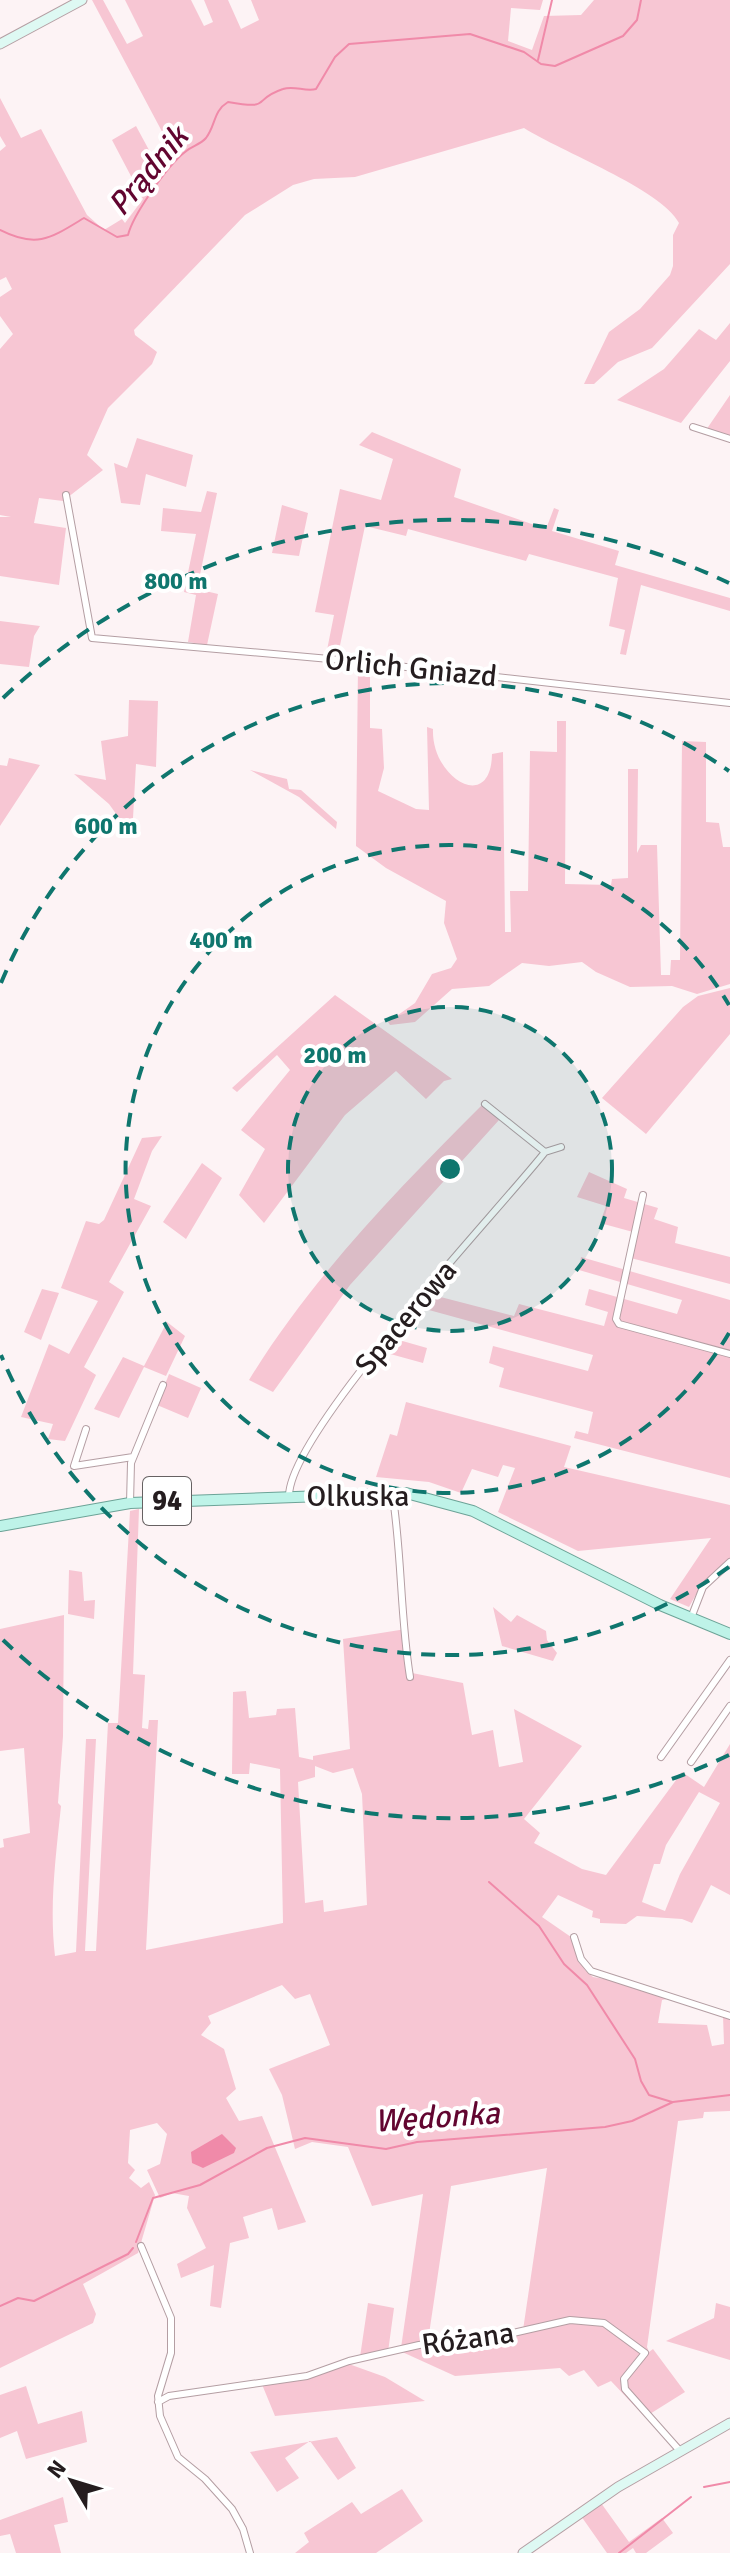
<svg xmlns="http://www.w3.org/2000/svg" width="730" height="2553" font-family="Signika,sans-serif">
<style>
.green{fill:#f7c6d3;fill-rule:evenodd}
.water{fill:#f08aa9}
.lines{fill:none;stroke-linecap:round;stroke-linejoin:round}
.stream{stroke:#f08aa9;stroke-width:2}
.street-casing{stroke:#b49ea3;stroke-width:8}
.secondary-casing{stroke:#b49ea3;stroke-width:11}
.primary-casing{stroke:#6ca397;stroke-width:12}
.street{stroke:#fff;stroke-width:6}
.secondary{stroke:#def9f3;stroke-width:9}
.primary{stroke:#bef3e8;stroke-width:10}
.ring{fill:none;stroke:#0f766e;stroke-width:4;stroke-dasharray:14 10}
.labels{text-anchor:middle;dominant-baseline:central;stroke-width:8;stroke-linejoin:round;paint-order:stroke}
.shield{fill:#fff;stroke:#666162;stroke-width:2}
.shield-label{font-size:28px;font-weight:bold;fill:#251d1f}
.street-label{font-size:30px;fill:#251d1f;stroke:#fff}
.water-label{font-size:32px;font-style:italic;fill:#620530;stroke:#fff}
.centre{fill:#0f766e;stroke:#fff;stroke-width:4}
.ring-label{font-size:24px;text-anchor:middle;font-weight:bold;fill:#0f766e;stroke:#fff;stroke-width:8;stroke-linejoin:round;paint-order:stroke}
</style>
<rect width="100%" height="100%" fill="#fdf3f5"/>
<path class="green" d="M92 0H103L127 44 143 36 125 0H191L204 26 213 22 204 0H228L241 29 259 20 251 0H543L540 10 511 8 508 41 532 50 544 16 581 15 594 0H730V264L652 348 618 362 594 384H584L609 332 640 309 670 275 673 266V235L679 223C661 189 560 151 524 128L355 177 314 179 293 185 245 215 134 330 135 335 157 352 152 364 108 408 87 455 103 470 63 501 39 498 34 523 66 528 59 585 0 576V517H11L0 515V349L13 334 0 316V297L12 289 6 277 0 280V151L6 146 0 136V98L21 138 41 129 87 215 104 230 122 219 125 223 143 199 112 140 136 126 162 174 175 156Z
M730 323V361L681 423 617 400 664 369 699 329 716 340Z
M730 395V441L704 433Z
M372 432 461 469 454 497 546 529 554 508 559 510 552 531 619 551 615 565 730 598V611L641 585 626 655 620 654 625 630 609 626 618 578 529 554 526 561 408 529 406 536 365 526 338 655H326L334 615 315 612 340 489 381 500 393 459 359 445Z
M137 438 193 455 186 487 146 474 140 505 121 503 114 463 127 468Z
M207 491 217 493 197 589 218 594 207 645 188 642 196 595 184 592 196 534 161 531 163 508 201 512Z
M282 505 308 513 299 556 272 553Z
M0 621 40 626 34 636 29 667 0 664Z
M358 665 370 666V728L382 729 384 768 378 791 416 809 429 810 427 727 433 729C431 778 491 814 492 754L503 752 505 932H511L510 891H528L530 751 557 752V721H566L565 884 611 885 612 879 628 878V769H638L637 853 641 845H657L661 975H670L671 960H680L682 741 706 742V822L719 823 723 847H730V984L697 994 672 986 630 987 596 972 582 962 549 966 522 963 489 986 452 989 415 1022 390 1025 388 1022 415 1003 432 974 451 968 457 959 444 923 446 901 386 868 356 846Z
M129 700 158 701 156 767 136 764 132 836 109 804 74 774 106 780 101 741 128 736Z
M9 758 40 765 0 826V765L7 766Z
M250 770 287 779 289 789 301 790 337 822 336 829 299 797Z
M730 988V1034L646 1134 602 1098 683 1007 698 996Z
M335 995 452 1079 444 1081 426 1099 396 1071 345 1115 264 1223 239 1195 265 1149 241 1130 290 1070 277 1055 237 1092 232 1088Z
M484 1103 499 1120 350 1285 273 1392 249 1380C312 1277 399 1188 484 1103Z
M162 1136 152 1151 134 1199 151 1206 109 1282 124 1292 84 1367 96 1375 65 1441 48 1439 53 1424 21 1417 49 1344 69 1354 98 1301 61 1288 86 1221 99 1224 104 1220 142 1138Z
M202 1163 222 1178 186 1239 163 1222Z
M589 1172 627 1189 624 1198 658 1208 654 1219 678 1227 675 1243 730 1257V1284L627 1257 633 1232 600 1223 606 1206 577 1197Z
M581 1257 730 1300V1478L574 1438 576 1431 588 1434 593 1412 499 1387 504 1368 489 1363 493 1346 588 1371 593 1355 418 1307 429 1294 514 1316 519 1304 604 1326 608 1312 585 1305 589 1289 677 1314 682 1300 579 1270Z
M42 1289 59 1293 41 1340 24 1332Z
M167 1322 185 1336 166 1376 144 1367 119 1418 94 1409 123 1357 144 1366Z
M392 1338 427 1348 423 1363 383 1352Z
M169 1374 201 1388 188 1418 157 1405Z
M406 1402 571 1446 564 1467 730 1505V1559L703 1582 689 1607 670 1599 711 1538 578 1551 498 1512 515 1468 503 1465 498 1477 472 1469 461 1493 429 1482 376 1477 390 1434 397 1436Z
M139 1509 133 1674 145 1675 142 1728 148 1729 149 1720H158L146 1950 283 1923 280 1769 250 1763 249 1774H232L233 1692 246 1691 249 1718 276 1715 277 1709 295 1708 299 1757 313 1760V1756L350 1749 343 1639 406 1629 412 1673 463 1683 472 1735 493 1730 499 1767 523 1762 514 1709 582 1746 524 1819 540 1833 534 1843 582 1869 606 1875 682 1772 704 1787 730 1744V1895L711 1885 692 1923 682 1919 637 1916 626 1924 600 1923V1919L592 1917 593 1911 558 1895 542 1917 571 1937 585 1970 593 1977 622 1982 667 1999 662 2000 658 2023 707 2025 712 2046 724 2044 723 2016 730 2019V2111L704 2112 703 2118 678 2121 647 2347 649 2352 653 2349 685 2392 645 2417 611 2381 598 2387 584 2370 569 2376 560 2368 455 2376 400 2351 523 2330 547 2168 451 2186 428 2341 401 2348 423 2194 372 2206 348 2147 312 2142 295 2149 282 2095 269 2069 330 2045 310 1994 295 1999 282 1985 208 2016 211 2023 201 2035 224 2049 236 2089 226 2098 239 2121 262 2116 306 2222 278 2230 272 2208 243 2217 249 2238 230 2243 221 2308 210 2306 214 2265 181 2278 177 2264 206 2248 187 2208 189 2196 172 2193 160 2198 147 2170 160 2164 167 2134 157 2123 130 2130 128 2163 135 2170 129 2178 141 2188 149 2182 155 2195 138 2253 83 2284 96 2314 93 2323 0 2368V1848L4 1847 3 1839 30 1833 24 1748 0 1751V1629L64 1615 63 1736 58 1803 61 1806C56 1855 49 1906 55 1956L76 1952 86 1739H96L85 1951H96L108 1723H118L130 1511ZM315 1766 333 1773 353 1768 362 1794 367 1905 324 1912 323 1900 305 1903 298 1782 315 1777ZM699 1792 720 1803 680 1874 665 1911 642 1902 654 1864H660L666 1845Z
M69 1570 82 1572 84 1601 95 1600 94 1619 68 1614Z
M493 1607 511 1622 517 1615 546 1631 547 1640 557 1653 553 1661 502 1646Z
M368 2303 394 2308 388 2352 360 2357Z
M716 2303 730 2307V2360L666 2341 714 2318Z
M346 2363 385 2377 425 2401 275 2416 261 2382 312 2376Z
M26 2386 38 2424 82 2411 87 2442 26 2459 17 2431 0 2438V2395Z
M337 2437 356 2468 338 2480 310 2441 285 2458 299 2478 277 2492 250 2452Z
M402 2489 423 2521 376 2553H295L309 2542 304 2533 352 2502 361 2514Z
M63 2497 68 2522 54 2525 61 2553H16L10 2534 0 2536V2520Z
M601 2503 629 2542 662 2518 673 2533 646 2553H636L633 2548 626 2553H607L581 2516Z"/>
<path class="water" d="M222 2134 236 2148 234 2153 203 2168 192 2163 191 2152Z"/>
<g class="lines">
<path class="stream" d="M538 60 552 0
M0 230C37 249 51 238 84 218L117 237 128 235C133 215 167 166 185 152 191 146 200 145 206 138 216 125 213 111 228 102 274 110 250 100 283 89 294 85 305 92 316 89L335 57 349 44 470 34 524 52 541 64 555 66 623 36 637 20 641 0
M489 1882 539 1926 564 1964 587 1985 635 2059 641 2081 649 2095 672 2102
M136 2242 153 2198 200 2185 267 2148 305 2138 386 2149 417 2142 605 2127 632 2121 673 2102 730 2095
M0 2306 18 2298 34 2301 128 2254 133 2248
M704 2487 730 2482
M619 2553 691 2497"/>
<g class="street-casing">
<path id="street" d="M693 427 730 439
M66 495 92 638 352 661 730 703
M485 1104 545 1152
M643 1195 616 1319 619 1324 730 1354
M86 1429 74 1466 133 1457
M392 1491C402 1553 400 1615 410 1677
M289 1497C287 1434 497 1213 545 1152L561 1147
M130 1503 131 1463 163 1385
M691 1618 703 1587 730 1562
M661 1757 730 1660
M691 1762 730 1706
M574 1937 581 1959 591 1971 730 2016
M141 2246 171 2318V2353L158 2396 160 2416 178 2457 205 2479 232 2509 243 2529 250 2553
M158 2402 169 2396 307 2376 349 2361 419 2345 513 2333 570 2320 604 2323 645 2353 624 2379 625 2389 680 2451"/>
</g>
<g class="secondary-casing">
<path id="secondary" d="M0 44 82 0
M523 2553 618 2487 730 2423"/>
</g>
<g class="primary-casing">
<path id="primary" d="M0 1526 130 1503 406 1493 473 1511 660 1605 730 1634"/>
</g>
<use href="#street" class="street"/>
<use href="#secondary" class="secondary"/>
<use href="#primary" class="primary"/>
</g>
<circle cx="450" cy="1169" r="162" fill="#0f766e" fill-opacity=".12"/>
<g class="ring">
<circle cx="450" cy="1169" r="162"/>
<path d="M729 1333A324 324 0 1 1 729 1005"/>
<path d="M729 1567A486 486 0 0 1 1 1355M1 983A486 486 0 0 1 729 771"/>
<path d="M729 1755A649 649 0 0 1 3 1640M3 698A649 649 0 0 1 729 583"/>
</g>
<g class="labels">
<rect class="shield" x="143" y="1477" width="48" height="48" rx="6"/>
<g class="shield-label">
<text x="167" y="1501">94</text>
</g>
<g class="street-label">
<text transform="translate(411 668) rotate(6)">Orlich Gniazd</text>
<text transform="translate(406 1318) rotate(-50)">Spacerowa</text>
<text x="358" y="1496">Olkuska</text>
<text transform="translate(468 2339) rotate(-8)">Różana</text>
</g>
<g class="water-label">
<text transform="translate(148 171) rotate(-50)">Prądnik</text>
<text transform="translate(437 2117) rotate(-4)">Wędonka</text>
</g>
</g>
<circle cx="450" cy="1169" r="12" class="centre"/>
<g class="ring-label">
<text x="176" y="589">800 m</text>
<text x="106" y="834">600 m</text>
<text x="221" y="948">400 m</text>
<text x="335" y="1063">200 m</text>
</g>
<g transform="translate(72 2481) rotate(308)" stroke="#ffffff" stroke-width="6" paint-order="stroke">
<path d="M0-6L14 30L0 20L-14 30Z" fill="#251d1f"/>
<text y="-12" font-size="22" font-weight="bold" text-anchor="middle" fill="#251d1f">N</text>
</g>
</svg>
